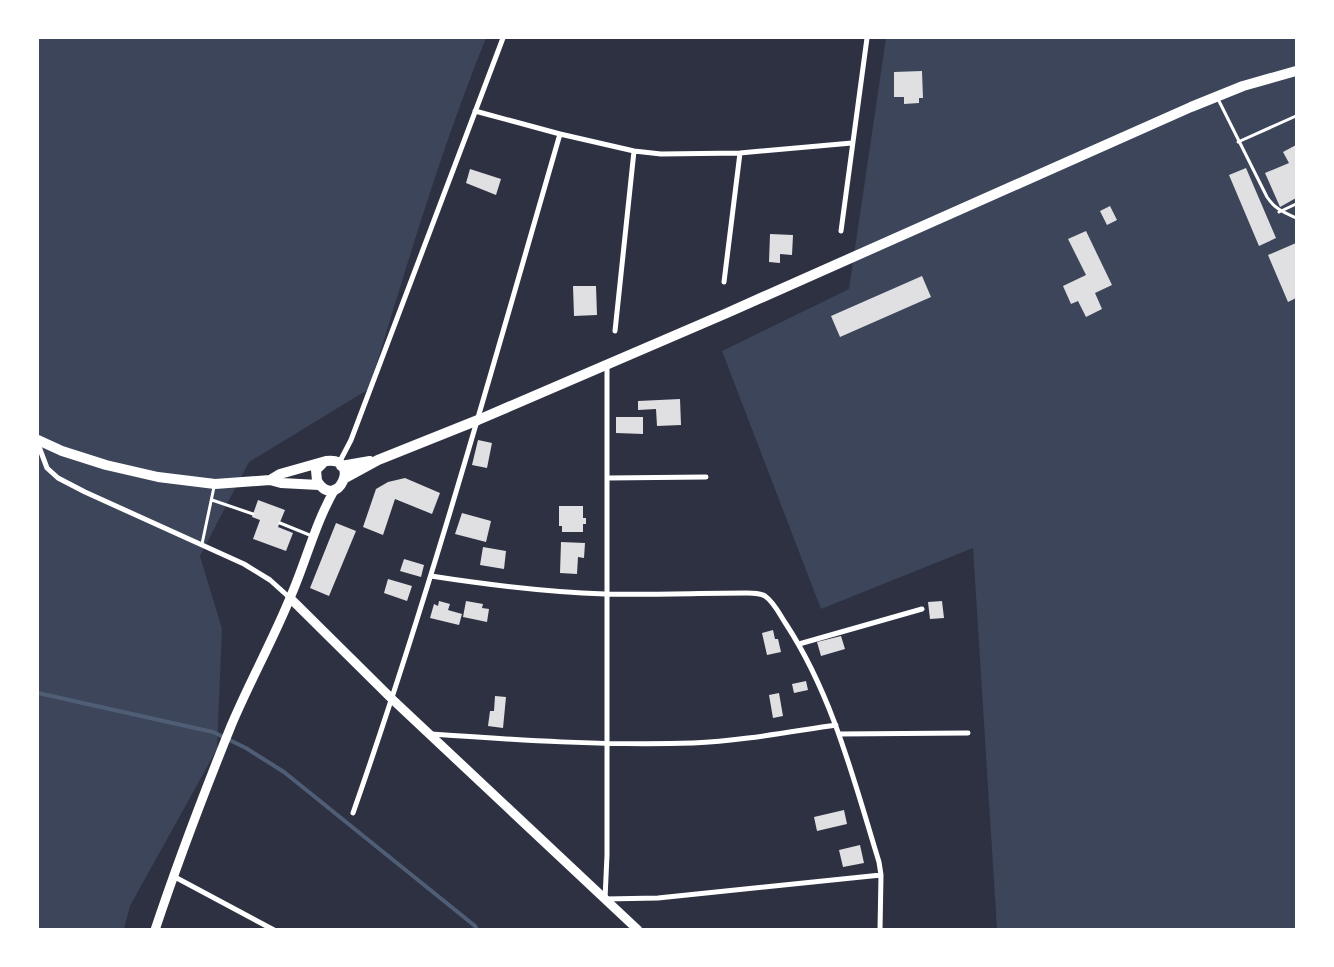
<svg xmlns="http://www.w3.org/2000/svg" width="1334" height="967" font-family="Poppins,sans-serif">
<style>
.green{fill:#3c4559}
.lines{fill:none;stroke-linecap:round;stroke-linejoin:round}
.stream{stroke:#4f5d75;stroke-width:4}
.building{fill:#e0e0e3}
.service{stroke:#fff;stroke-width:3}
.minor{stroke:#fff;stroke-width:5}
.secondary{stroke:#fff;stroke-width:9}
.primary{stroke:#fff;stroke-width:10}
</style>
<rect width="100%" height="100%" fill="#2d3142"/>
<path class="green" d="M38 38H486C440 152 405 271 369 389L249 462 200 556 222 629 217 749 130 906 124 929H38Z
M886 38H1296V929H997L973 548 821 609 722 351 849 289Z"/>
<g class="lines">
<path class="stream" d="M38 693 213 732 246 748 284 772 475 926 477 930"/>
</g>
<path class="building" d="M922 71 923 98H919V103L904 104V97H894V72Z
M1296 145V198L1280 207 1265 173 1289 163 1283 152Z
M1246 168 1276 238 1259 246 1229 175Z
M470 169 501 179 496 195 466 183Z
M1110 206 1117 220 1107 225 1100 211Z
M1086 231 1112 285 1095 293 1102 309 1086 317 1078 301 1071 304 1063 286 1086 275 1068 239Z
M770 234 793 235 792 255 780 254V263L769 262Z
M1296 243V298L1288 302 1268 255Z
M922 276 931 297 840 337 831 316Z
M573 286H596L597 315 574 316Z
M680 399 681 425 657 426 656 409 638 410V401Z
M616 417H643V434L616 433Z
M478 440 492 443 487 468 472 465Z
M405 478 440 493 432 514 395 499 383 535 363 527 376 489 388 482Z
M258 500 285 510 278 527 293 533 286 551 253 539 260 520 252 517Z
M559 506H583V518H586V524H583V532H562V526H559Z
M462 513 491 521 486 542 455 534Z
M336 523 356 531 329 596 310 588Z
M561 542 585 543 584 558 578 557 577 574 560 573Z
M483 547 506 551 504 569 480 565Z
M404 559 424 565 421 577 400 571Z
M388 579 412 586 407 601 384 593Z
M439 601 450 604 448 610 462 614 459 625 430 618 434 604 438 606Z
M466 601 483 604 482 608 489 609 487 622 463 617Z
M942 601 944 618 930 619 928 602Z
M773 630 775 639H778L781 652 767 655 762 633Z
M841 636 845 649 821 656 817 642Z
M806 681 808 690 794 693 792 684Z
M779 693 783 716 773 718 769 695Z
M495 696 506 697 503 728 488 726 490 711H494Z
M844 810 847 824 817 831 814 817Z
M860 845 864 863 843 867 839 850Z"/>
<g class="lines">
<path class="service" d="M1217 97 1267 197C1275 209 1283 212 1296 218
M1238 142 1296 116
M1279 212 1296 204
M212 500 253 514
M280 523 312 536
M202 544 214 487"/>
<path class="minor" d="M475 111 560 134 634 151 661 154 740 153 852 143
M841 231 867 38
M724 282 740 153
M615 331 634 151
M607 366V855L605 899 658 898 881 875
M38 444 47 468 58 478 85 492 244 564 270 580 290 598
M339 463 351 440 503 38
M607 478 706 477
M431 576C489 585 546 592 605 594 652 595 700 593 747 593 753 593 760 593 765 596 774 602 780 615 786 624 833 696 854 781 879 862L881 875 880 930
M799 644 922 609
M431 734C518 740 605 746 693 743 741 741 788 732 836 725
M839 734 968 733
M353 813C431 590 494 362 560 134
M173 876 274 930"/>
<path class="secondary" d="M290 598 393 700 638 930
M155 930C178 861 204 793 231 726 249 683 272 642 290 598 306 562 315 523 335 489"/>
<path class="primary" d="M38 440 62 451 106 465 158 477 215 484 270 480 281 483 319 485
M341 466 370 461
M345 478 378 460 478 420 727 313 1191 107 1243 86 1296 71
M270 480 280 474 326 461C363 456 337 513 317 481L316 470 323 463"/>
</g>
<rect width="1334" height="967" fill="none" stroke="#ffffff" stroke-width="78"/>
</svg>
